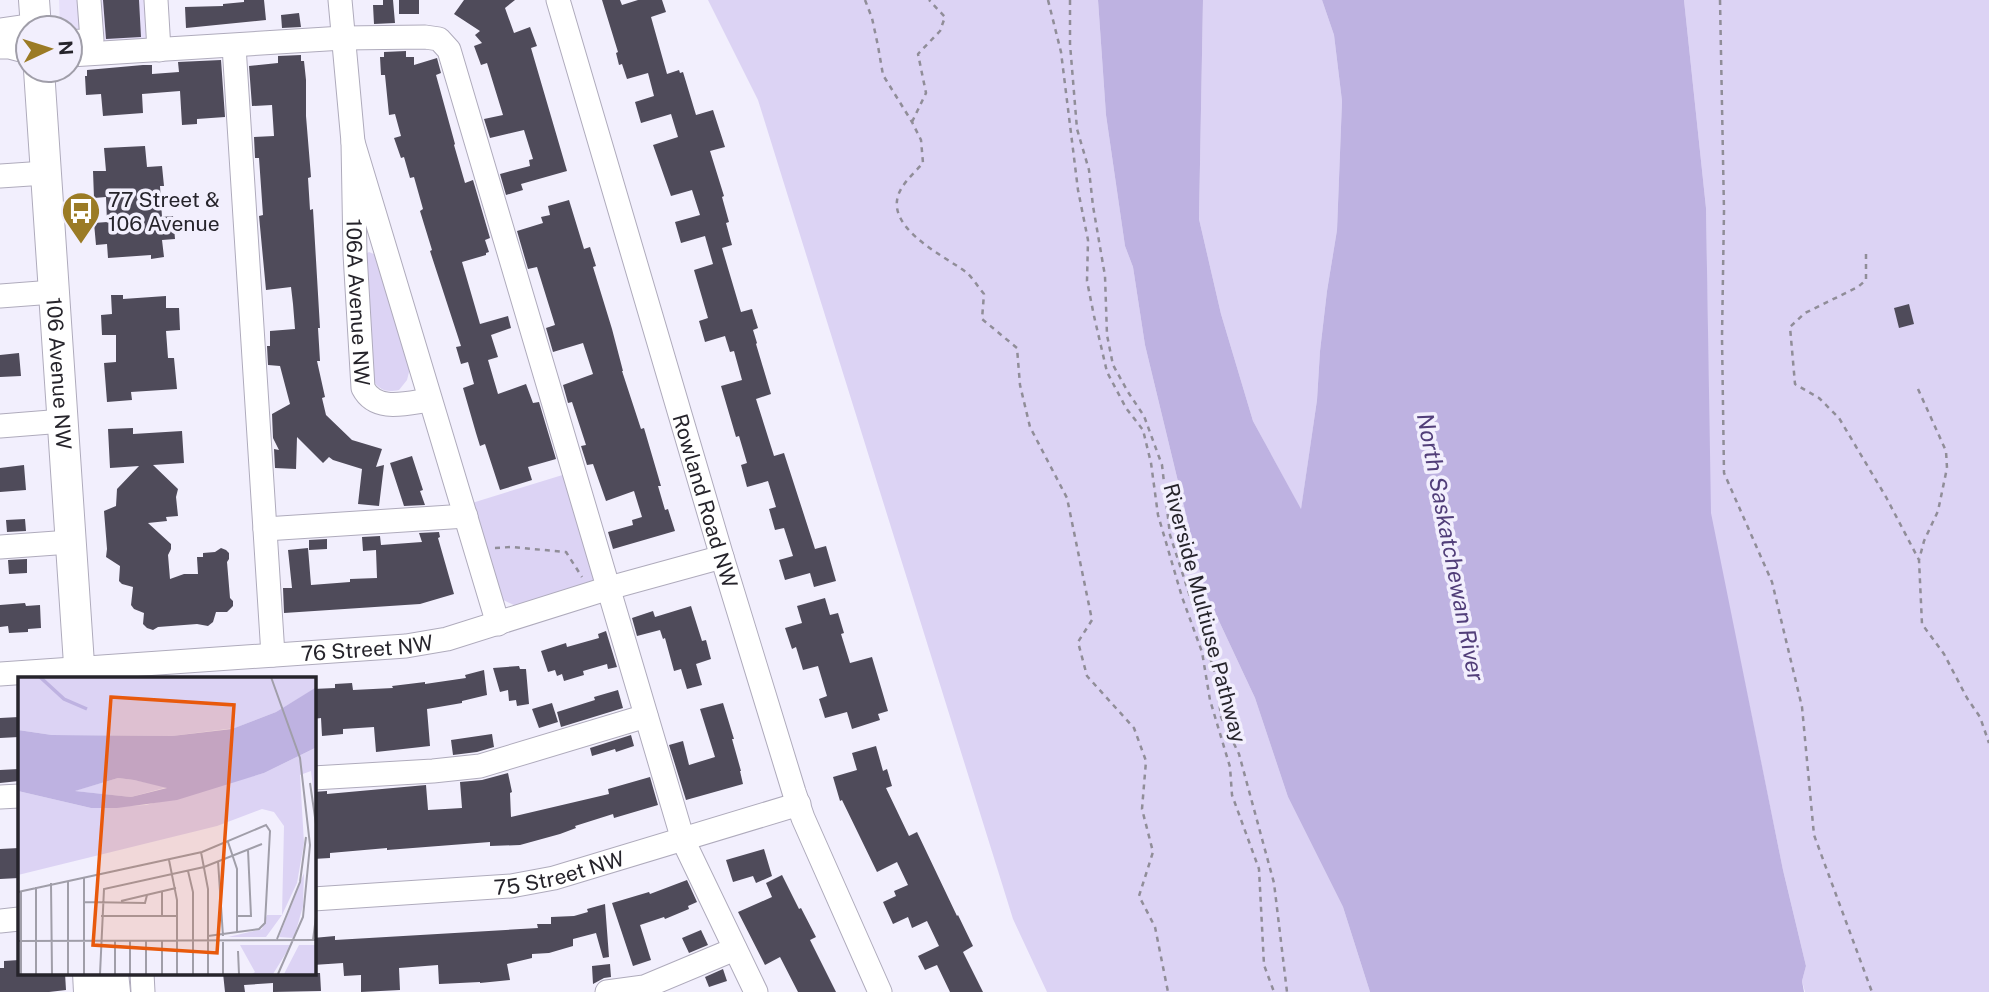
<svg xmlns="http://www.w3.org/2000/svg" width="1989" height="992" font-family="'Public Sans',sans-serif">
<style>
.built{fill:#e7e0fa}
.green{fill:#dcd3f4}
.water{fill:#beb2e1}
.building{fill:#4f4b5a}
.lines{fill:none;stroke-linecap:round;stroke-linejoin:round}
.minor-casing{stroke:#afabbc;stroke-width:25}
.major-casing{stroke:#afabbc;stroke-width:32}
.path{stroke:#908d98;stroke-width:2.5;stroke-dasharray:5 5;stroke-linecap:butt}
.minor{stroke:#fff;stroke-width:23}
.major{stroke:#fff;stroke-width:30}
.labels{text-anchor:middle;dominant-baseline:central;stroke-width:7;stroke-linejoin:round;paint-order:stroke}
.poi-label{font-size:21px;fill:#26242b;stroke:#f2effd;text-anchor:start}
.street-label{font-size:21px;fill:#26242b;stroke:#f2effd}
.water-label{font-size:23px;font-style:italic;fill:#513e79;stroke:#f2effd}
.inset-river{fill:none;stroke:#beb2e1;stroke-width:3.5}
.inset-road{fill:none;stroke:#a09ea9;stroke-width:2}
.view{fill:#e8590c;fill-opacity:0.15;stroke:#e8590c;stroke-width:3.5}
.inset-edge{fill:none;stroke:#26242b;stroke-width:3.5}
</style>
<rect width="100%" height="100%" fill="#f2effd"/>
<path class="built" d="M59 0H164L166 42 70 49V28H60Z"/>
<path class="green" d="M708 0H1098L1106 115 1125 246 1133 267 1145 345 1204 589 1255 698 1288 797 1343 907 1370 992H1047L1013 919 758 100Z
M1203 0H1322L1334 35 1342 101 1337 230 1327 291 1320 351 1317 400 1301 510 1253 421 1221 314 1199 219Z
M1684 0H1989V992H1805L1802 981 1806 966 1783 870 1710 513 1706 208Z
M369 252 376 255 410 368 407 380 399 390C384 393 379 389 371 378L363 256Z
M569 473 601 580 516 606 501 599 472 503Z"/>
<path class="water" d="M1098 0H1203L1199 219 1221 314 1253 421 1301 509 1317 400 1320 351 1327 291 1337 230 1342 101 1334 35 1322 0H1684L1706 208 1711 513 1783 870 1806 966 1802 981 1804 992H1370L1343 907 1288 797 1255 698 1204 589 1145 345 1133 267 1125 246 1106 115Z"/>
<path class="building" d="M103 0H139L141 37 106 39Z
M244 0H264L266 20 186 28 185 7 223 6V4L244 2Z
M383 0H393L395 23 374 24 373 5H383Z
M399 0H419V14H399Z
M464 0H515L505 8 514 33 530 27 537 46 531 48 567 171 521 184 523 190 506 195 500 174 530 166 529 160 533 159 524 130 490 138 484 119 503 115 487 63 481 65 474 46 482 43 475 35 480 31 454 14Z
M602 0H620L622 5 638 0H662L666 12 651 17 667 74 679 70 680 73 683 72 696 115 713 110 725 147 710 151 724 196 722 197 729 222 726 223 732 245 722 248 741 312 752 309 758 328 753 330 757 343 756 344 771 394 756 399 774 456 784 453 815 549 826 546 836 581 814 587 810 573 785 580 779 560 793 556 784 528 775 530 769 509 776 507 768 481 747 487 741 465 747 463 739 436 736 437 721 386 742 380 734 351 730 352 725 336 705 342 699 321 708 318 694 270 713 264 705 236 681 243 675 222 700 215 692 190 671 196 653 145 678 137 671 114 641 123 635 102 654 96 648 73 627 79 622 64 619 65 616 53 618 52Z
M299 13 301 27 282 28 281 15Z
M406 51V57H414V65L437 58 441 73 436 75 455 144 454 145 465 183 473 180 490 238 485 240 489 252 486 253V255L462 262 480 324 508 316 511 328 491 335 498 357 488 360 498 394 526 384 533 403 539 402 556 459 528 467 532 480 500 490 485 444 480 446 476 433 463 388 474 384 468 362 461 364 456 347 461 346 430 251 432 250 420 211 423 209 414 177 410 178 404 157 401 158 394 138 401 136 395 114 389 115 385 75H381L380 57H384V52Z
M301 55V61H304L306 80V116L311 177 308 178 310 210 313 209 320 328H318L320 361H317L325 397 322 398 326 415 352 440 382 449 376 467 384 465 379 506 358 504 362 469 333 460 329 457 323 463 297 437 296 469 275 468 274 449 279 450 273 438 272 414 290 404 280 366 268 365 267 346H270V331L295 329 293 304 291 287 266 290 259 216 263 215 259 158H255L254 137 274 136 272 105 252 106 249 66 278 63V56Z
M221 60 225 117 197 119V124L182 125 180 91 142 94 143 113 103 116 101 94 86 95 85 76H87V70L143 65H152V74L179 72 178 62Z
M145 146 147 167 162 166 164 186H160L162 217 173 216 175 239 162 240 164 257 151 259V255L108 258 107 244 96 245 94 223 107 222 106 197 94 198 93 171H106L104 148Z
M569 200 584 249 590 247 596 266 593 267 612 329 623 371H622L641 429 644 428 661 486H658L665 510 668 509 675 531 613 549 608 532 633 525 632 520 642 517 634 491 606 501 593 464 587 465 581 446 586 445 572 402 568 403 563 385 593 374 583 343 553 352 546 328 555 325 537 267 528 269 517 231 543 223 541 217 550 215 548 206Z
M111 295H123V299L166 296V308H179L180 330 166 331 168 358H174L177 389 131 392 132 400 107 402 104 363 116 362V335H102L101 315 112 314Z
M1909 304 1914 324 1899 328 1894 308Z
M19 353 21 376 0 377V355Z
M133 428V434L182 431 184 463 153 465 178 489 176 497 178 516 166 517 167 521 148 523 171 544V549L168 555 170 579 184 574H198L197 557H203V553L215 552 221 548 226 550 229 553V559L227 562 230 598 233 601V606L227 612H216L213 622 208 626 197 624 158 627 153 630 147 628 143 624 144 613 134 609 131 605 133 587 122 584 119 581 120 566 106 557 107 549 104 511 116 506 117 489 139 466 110 468 108 429Z
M412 456 423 490 420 491 425 505 404 506 390 463Z
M24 465 26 490 0 492V468Z
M25 519 26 531 7 532 6 520Z
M439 532 440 537 438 538 454 594 420 604 284 613 283 588H292L288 550 308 548 311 585 350 582V579L377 578 376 550 363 551 362 537 380 536 381 545 422 542 419 533Z
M327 539V549L309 550V540Z
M27 559V573L9 574 8 560Z
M825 598 830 615 838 613 844 633 841 634 850 663 872 657 888 711 878 714 880 720 852 729 847 712 825 718 819 699 827 696 818 666 803 670 796 647 792 649 785 628 802 623 797 606Z
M25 603 26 606 40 605 41 628 28 629V632L9 633 8 626 0 627V605Z
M691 606 702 641 706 640 711 659 696 664 702 685 687 689 681 669 674 671 665 638 663 639 660 630 637 636 632 618 653 611 655 617Z
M606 631 617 667 608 669 607 664 583 671 584 675 564 681 562 674 557 676 555 670 548 672 541 651 566 643 567 647 599 638 598 634Z
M519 666 520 669H526L529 704 517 706 516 700 509 701 508 690 500 692 493 668Z
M484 670 487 695 462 701V703L427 709 430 746 376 752 374 727 343 729V734L322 736 321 718 313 719V689L335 688V684L352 683 353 690 393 688 392 686 425 682V684L466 678 465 675Z
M618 690 623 708 561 727 557 712 595 700 594 697Z
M552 703 558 722 539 728 532 709Z
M723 703 734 739H732L741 771H740L743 784 686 800 669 745 683 741 689 765 715 757 700 709Z
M19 717V737L0 738V718Z
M492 734 494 747 477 752 453 755 451 740Z
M631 735 634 746 616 752 615 749 592 756 590 748Z
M876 746 883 771 887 769 892 786 886 788 909 836 917 832 957 916 958 915 973 946 963 952 983 992H950L937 965 925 970 918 956 939 946 927 921 912 928 908 917 893 924 883 902 896 896 894 891 908 885 897 862 877 872 842 800 840 801 833 777 857 770 852 753Z
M19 769V781L0 783V770Z
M508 773 512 792 510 793 511 817 609 794 608 789 650 777 658 805 614 818 613 814 575 826 576 828 560 834 520 845 490 846V842L387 850V848L330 853V858L313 859V792L327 791V794L426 785 428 810 462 808 460 782 482 780Z
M19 848V878L0 879V849Z
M764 849 772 876 756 883 753 876 733 882 726 860Z
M782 875 799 909 801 908 816 937 810 940 836 992H798L780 957 765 965 738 912 772 897 766 883Z
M687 880 697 902 688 906 689 909 665 919 664 917 640 925 651 960 633 966 612 903 649 892 650 894Z
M605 904 609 957 603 958 596 933 573 939V946L549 953 532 954V958L507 964 510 980 480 983V982L439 984 438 965 399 968 400 990 361 992V975L344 976 343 963 313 965V938L335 936V940L538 928 537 924H551V917L574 916 588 912 587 909Z
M701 930 708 945 689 953 682 938Z
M19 960V973H65L66 990 49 992H0V968H4V961Z
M610 964 611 977 604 978 593 984 592 966Z
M723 969 727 981 709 987 705 977Z
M223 973H320L321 991 273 992V983L244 985 245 992H225Z"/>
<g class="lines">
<g class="minor-casing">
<g id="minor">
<path d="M156 0 159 50"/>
<path id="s1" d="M340 0 353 142 355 254 363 388C376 413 407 403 430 400"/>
<path id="s2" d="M558 0 722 557 794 792 803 818 880 992"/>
<path d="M0 30 36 25"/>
<path d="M70 42 92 40 89 0"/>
<path d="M234 46 273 655"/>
<path d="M0 47H9L28 52"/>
<path d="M70 55 343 38 425 37 439 39 449 50 683 840 756 992"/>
<path d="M353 142 498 624"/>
<path d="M0 176 45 173"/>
<path d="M0 296 53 292"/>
<path d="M0 426 63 421"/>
<path d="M265 529 466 516"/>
<path d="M0 547 70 542"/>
<path id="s3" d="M0 674 406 646 447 639 609 588 722 557"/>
<path d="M313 778 433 771 480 766 646 716"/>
<path d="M0 797 19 796"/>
<path id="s4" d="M313 899 511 886 554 878 799 804"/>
<path d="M0 921 19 919"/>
<path d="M142 973 143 992"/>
<path d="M607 992 644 987 735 949"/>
</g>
</g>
<g class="major-casing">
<g id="major">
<path d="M34 0 36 28"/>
<path id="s5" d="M39 70 80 679"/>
<path d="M88 973 89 992"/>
<path d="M113 973 115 992"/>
</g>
</g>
<path class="path" d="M865 0 872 18 878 46 883 75 912 122 921 140 923 163C916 171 906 180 901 189 880 226 943 255 966 272 973 278 978 287 984 294L982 319 1017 348 1020 385 1030 427 1067 498 1092 620 1078 642 1087 676 1134 728 1146 761 1142 809 1153 852 1139 896 1155 927 1168 992
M1048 0 1061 52 1078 190 1088 240 1087 281 1094 316 1107 372 1126 408 1143 430 1151 463 1158 515 1182 597 1202 652 1210 700 1230 767 1232 795 1259 869 1264 965 1274 992
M1070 0V44L1077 129 1089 170 1093 206 1105 276 1107 335 1113 365 1128 392 1144 416 1162 465 1170 535 1216 676 1221 717 1239 754 1274 883 1287 992
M1720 0 1724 211 1722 337 1724 473 1772 582 1802 707 1814 835 1872 992
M912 122 926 93 918 54 940 31 945 17 929 0
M1866 254V280L1858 287 1805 313 1790 327 1795 384 1819 398 1839 418 1886 497 1919 560
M1918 389 1946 451 1947 468 1938 511 1924 541 1919 560 1922 624 1944 654 1967 698 1980 717 1989 743
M495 548 511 547 566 552 582 577"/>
<use href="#minor" class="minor"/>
<use href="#major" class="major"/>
</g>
<defs>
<g id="bus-pin" transform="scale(2.0125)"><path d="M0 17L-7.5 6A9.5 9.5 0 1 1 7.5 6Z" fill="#9b7b25" stroke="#f2effd"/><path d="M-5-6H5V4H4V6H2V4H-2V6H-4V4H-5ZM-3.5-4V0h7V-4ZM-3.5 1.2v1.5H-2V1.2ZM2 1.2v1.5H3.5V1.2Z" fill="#fff"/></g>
</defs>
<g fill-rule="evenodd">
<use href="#bus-pin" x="81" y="211"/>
</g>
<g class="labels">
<g class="poi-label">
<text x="108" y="199">77 Street &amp;<tspan x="108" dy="24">106 Avenue</tspan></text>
</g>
<g class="street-label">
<text stroke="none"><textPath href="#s1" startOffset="303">106A Avenue NW</textPath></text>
<text stroke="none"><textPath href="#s5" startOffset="304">106 Avenue NW</textPath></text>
<text stroke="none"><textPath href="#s2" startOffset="522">Rowland Road NW</textPath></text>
<text transform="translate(1205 613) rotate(75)">Riverside Multiuse Pathway</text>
<text stroke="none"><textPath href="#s3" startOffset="368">76 Street NW</textPath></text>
<text stroke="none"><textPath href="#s4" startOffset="248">75 Street NW</textPath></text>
</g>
<g class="water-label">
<text transform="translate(1451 547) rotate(79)">North Saskatchewan River</text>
</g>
</g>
<g transform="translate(18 677)">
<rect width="298" height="298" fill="#f2effd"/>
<path d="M0 0H297L298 11 258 35 217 51 154 59 34 58 0 53ZM297 71V126L293 94 282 98 286 166 279 206 264 238 248 260H210L244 252 249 238H264L266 149 256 135 244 132 199 149 0 198V114L73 131 128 128 246 96ZM100 101 116 103 150 110 113 120 56 114ZM286 196 285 229 276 261 261 260ZM222 268H273L255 297H234L237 295ZM281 268H297V297H266Z" fill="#dcd3f4"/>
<path d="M297 11V71L246 96 159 123 99 131H73L0 114V53L34 58 154 59 214 52 258 35ZM100 101 116 103 149 111 113 120 57 114Z" fill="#beb2e1" fill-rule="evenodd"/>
<path class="inset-river" d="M22 0 46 22 69 32"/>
<path class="inset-road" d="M253 0 282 81 292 168 285 240 260 297M292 106 298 147M210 165 219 192V256M183 175 190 212V297M151 183 159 223V297M200 184 205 259M170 194 175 215V297M33 206 34 297M18 210V297M0 215 184 175 248 148 252 154 247 246 241 252 190 259M103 224 158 211M66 225 127 226 129 218M83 239H159M144 239V214M219 239H233L230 173M259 262 282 205 288 160M295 263 298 240M0 264 298 263M97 264V297M112 264V297M205 265V297M220 274 221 297M3 297V214M50 297V204M66 297V201M82 297 86 212 186 190 244 167M128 297V264M144 297V264"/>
<path class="view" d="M93 20 216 28 199 276 75 268Z"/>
<rect width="298" height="298" class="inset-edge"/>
</g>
<g transform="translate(49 49) rotate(86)"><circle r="33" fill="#f2effd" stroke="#a09ea9" stroke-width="2"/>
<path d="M0-5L12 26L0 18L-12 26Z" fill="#9b7b25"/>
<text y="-10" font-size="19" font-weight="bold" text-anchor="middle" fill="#26242b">N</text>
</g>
</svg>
